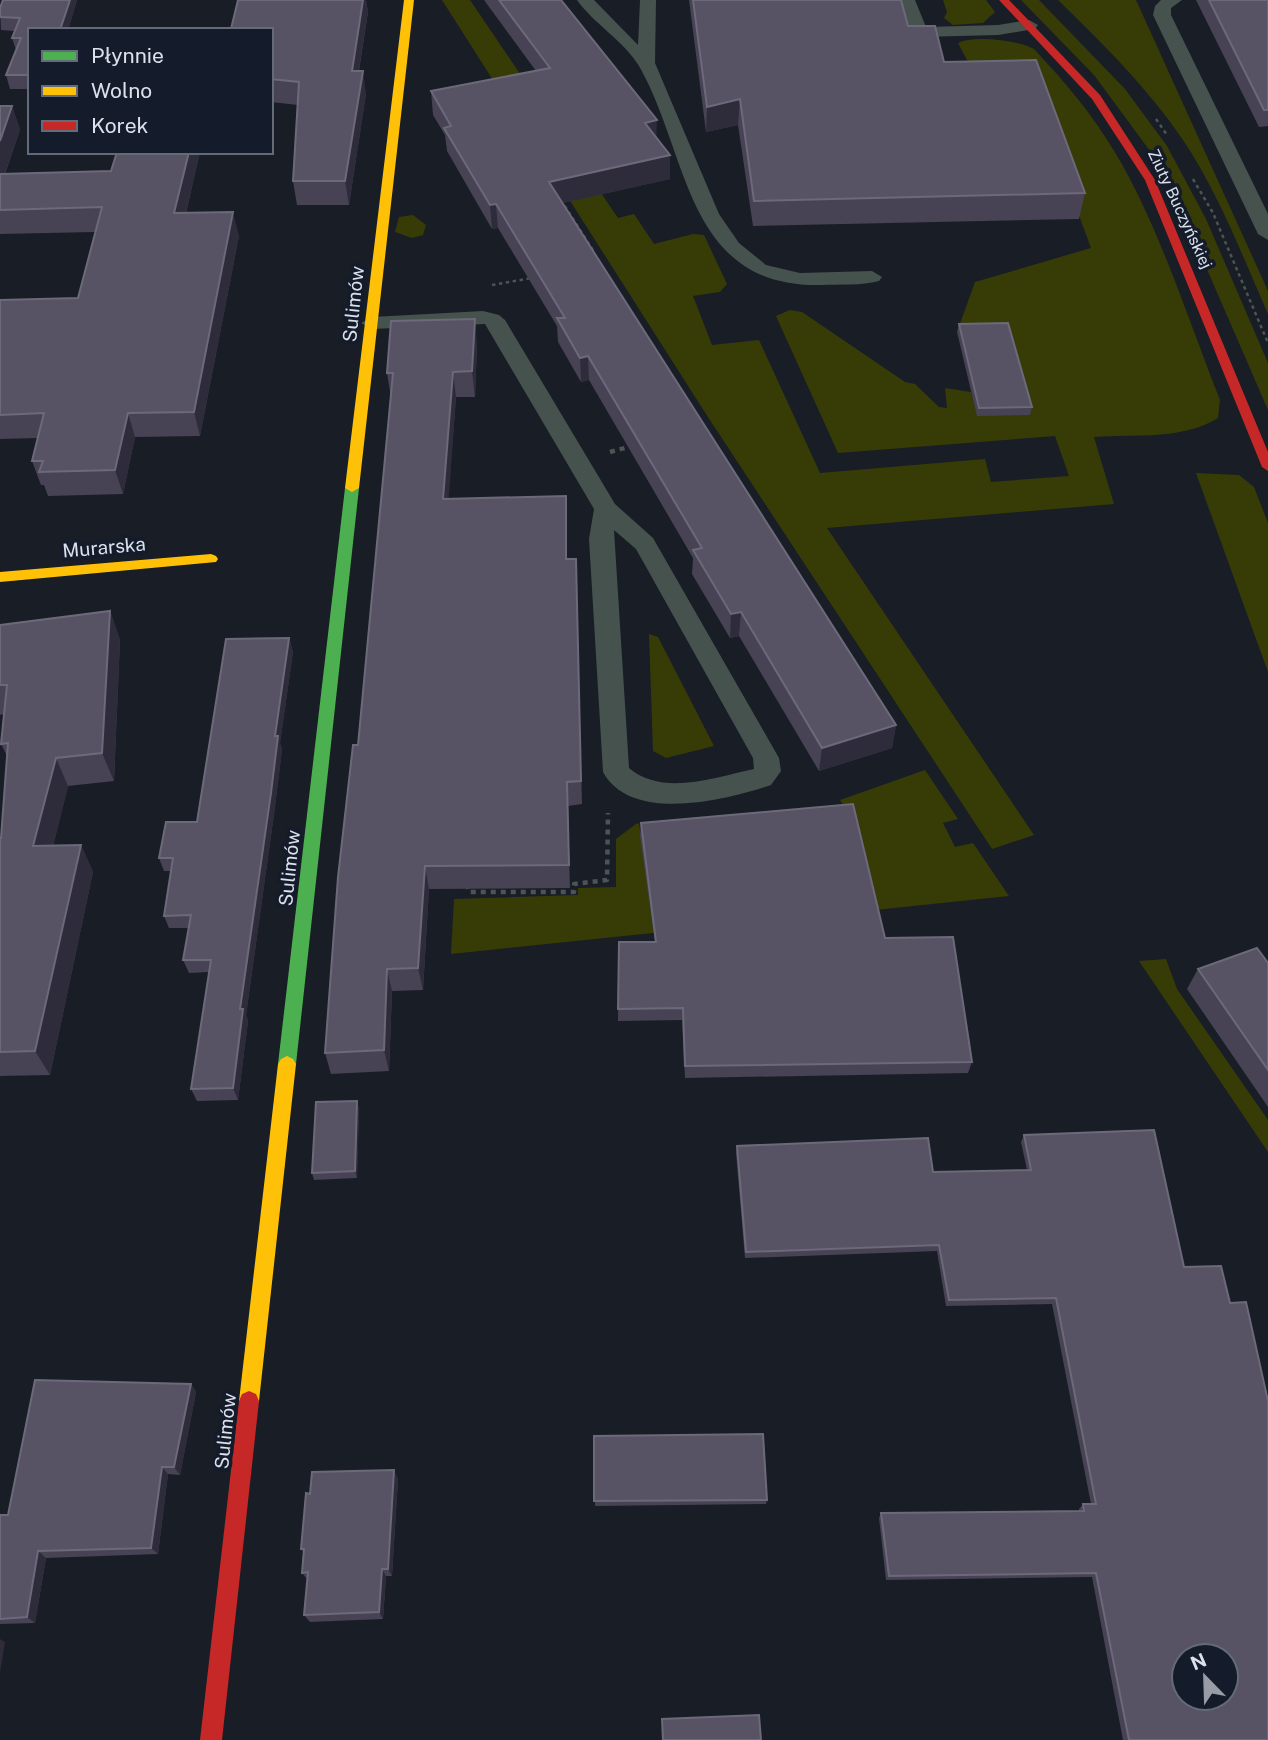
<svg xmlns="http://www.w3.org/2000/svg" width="1268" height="1740" font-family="'Public Sans',sans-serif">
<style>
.green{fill:#373c07}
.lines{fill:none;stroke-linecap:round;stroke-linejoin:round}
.path-far1{stroke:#4d5455;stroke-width:2.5;stroke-dasharray:3.5 3.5;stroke-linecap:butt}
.path{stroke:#4d5455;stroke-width:4.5;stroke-dasharray:5 5;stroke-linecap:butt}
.lane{fill:#46524e;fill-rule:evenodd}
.fast{fill:#4caf50;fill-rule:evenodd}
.slow{fill:#ffc107;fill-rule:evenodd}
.jam{fill:#c62828;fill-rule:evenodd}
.wall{fill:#474254}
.shaded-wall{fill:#2e2c3b}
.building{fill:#575365;stroke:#6c697a;stroke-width:2;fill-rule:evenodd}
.labels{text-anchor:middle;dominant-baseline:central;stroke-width:7;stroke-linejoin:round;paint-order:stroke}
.far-street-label{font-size:16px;fill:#dce1ec;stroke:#141c2b}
.street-label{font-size:19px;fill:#dce1ec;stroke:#141c2b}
</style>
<rect width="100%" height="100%" fill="#191d26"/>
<path class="green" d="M442 0H470L618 218 634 214 654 244 693 234 704 235 727 284 720 292 693 296 712 345 759 340 820 473 985 459 991 482 1069 476 1055 436 838 453 776 316 790 310 802 312 905 382 915 384 939 407 947 408 945 388 971 392 978 416 1007 332H957L975 282 1091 248 1031 85 967 60 958 43C974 35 1018 40 1034 49 1065 82 1093 115 1116 154 1159 226 1189 322 1220 400L1218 418C1183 440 1135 434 1094 437L1114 504 827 528 1034 835 992 849 706 414Z
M943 0H986L995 12 983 23 953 25 944 18 947 12Z
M1021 0H1039L1125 89 1167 146 1206 219 1268 363V410L1164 170 1094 75Z
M1058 0H1136L1268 291V314C1242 255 1219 194 1183 140 1147 87 1103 44 1058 0Z
M413 215 426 225 423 235 412 238 395 232 399 217Z
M1196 473 1239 475 1254 487 1268 523V672Z
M649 634 658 637 714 746 666 758 653 751Z
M925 770 958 819 943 823 955 847 973 843 1009 896 451 954 454 899 578 895V888L616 887V839L636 824 639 823 650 903 850 817 840 800Z
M1166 959 1177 989 1268 1120V1152L1139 961Z"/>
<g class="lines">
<path class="path-far1" d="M1156 119 1167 135
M1193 179 1213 213 1268 343
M561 200 594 252
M492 285 532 278"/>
<path class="path" d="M610 452 632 446
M467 884 469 892H574V884L607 880 608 813"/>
<path class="lane" d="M577 0H594L638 45 640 0H656L655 63 719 214 739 243 766 265 800 273 872 271 882 277 879 281C861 286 840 284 821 285 685 288 690 155 639 66 624 41 594 24 577 0Z
M899 0H915L926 27 998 25 1029 20 1038 25 1035 29 998 35 920 37 911 32Z
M1161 0H1182L1171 8V15L1268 214V240L1258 234 1153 15 1155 6Z
M483 311 499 315 505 320 615 504 653 538 779 758 781 771 771 785C727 800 631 824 603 772L589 539 594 509 485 324 372 329 361 323 372 317ZM614 530 636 549 753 758 754 769C715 777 663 797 629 768Z"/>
<path class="fast" d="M352 484 359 488 296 1064 293 1069 287 1072 281 1069 278 1064 345 488Z"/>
<path class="slow" d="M404 0H414L359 488 352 492 345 488Z
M211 554 216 556 218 559 216 562 0 582V572Z
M287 1056 293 1059 296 1064 259 1401 256 1408 249 1411 242 1408 239 1401 278 1064 281 1059Z"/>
<path class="jam" d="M999 0H1009L1100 95 1155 180 1268 452V471L1262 467 1145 180 1092 99Z
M249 1391 256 1394 259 1401 222 1740H200L239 1401 242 1394Z"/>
</g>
<path class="wall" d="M3 0H77L68 30H30V89H10L6 75 16 50 12 38 15 31 1 30 0 8Z
M238 0H366L368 12 359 71 366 94 349 205H297L293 181 298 105 271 102V30L231 29Z
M484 0H561L656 137 670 155V179L562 203 896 725 892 748 819 771 739 636 730 638 692 574 693 558 589 380 581 382 558 342 557 326 498 228 492 229 447 151 445 135 433 115 431 91 536 71Z
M689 0H901L908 26 944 62 1085 193 1079 219 753 226 738 125 706 132Z
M1196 0H1268V126L1259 127Z
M0 106H12L20 130 5 174 111 171 117 152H200L186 213 239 236 200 436 135 437 123 494 48 496 44 485H41L32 461 38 438 0 439V300L78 298 95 232 0 234Z
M959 324 1032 407 1030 415 977 416 957 332Z
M477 344 475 397H456L448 499 567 521V559H576L582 804 568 806 570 888 429 889 423 990 392 991 389 1071 331 1074 325 1053 358 745 391 398 387 373Z
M110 611 120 640 114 781 68 786 53 846 81 845 93 872 50 1075 0 1076V838H1L7 756 1 744 4 714 0 715V625Z
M289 638 293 652 280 743 282 749 275 807 246 1015 248 1021 238 1100 197 1101 191 1089 209 972 189 973 183 960 189 928H169L164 916 171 871H164L159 858 197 822Z
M641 823 885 938 972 1062 968 1073 685 1078 682 1020 618 1021 619 942H655L640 836Z
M1268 963V1107L1187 989 1198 969Z
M359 1108 357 1178 314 1180 312 1173Z
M1024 1135 1268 1740H1123L1092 1577 886 1580 879 1518 881 1513 1079 1511V1509L1083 1504H1091L1052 1304 946 1306 937 1251 745 1258 736 1153 737 1146 933 1172 1027 1170 1021 1142Z
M191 1384 196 1392 180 1475 168 1474 158 1554 46 1558 35 1623 0 1624V1515H8Z
M594 1436 767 1500 766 1504 595 1506Z
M398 1479 392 1576H386L383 1619 310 1622 304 1615 307 1579 302 1573 304 1553 301 1549 310 1494Z"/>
<path class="shaded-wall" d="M70 0H77L68 30H60Z
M363 0H366L368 12 355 94 352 71Z
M363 71 366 94 349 205 345 181Z
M740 99 738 125 706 132 707 107Z
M12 106 20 130 0 187V141Z
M657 120 656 144 645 123Z
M189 152H200L180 237 174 213Z
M670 155V179L550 206 549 182Z
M496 204 498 228 492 229 490 205Z
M233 212 239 236 200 436 194 412Z
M475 319 477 344 475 397 472 371Z
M588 356 589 380 581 382 580 358Z
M453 372 456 397 447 524 443 499Z
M128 413 135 437 123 494 115 470Z
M566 496 567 521V584L566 559Z
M110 611 120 640 114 781 102 753Z
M741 612 739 636 730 638 731 614Z
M289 638 293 652 280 743 282 749 275 807 246 1015 248 1021 238 1100 233 1088 240 1009 275 736Z
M896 725 892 748 819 771 822 748Z
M56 758 68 786 46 873 33 846Z
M567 782 568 806 570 888 569 865Z
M81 845 93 872 50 1075 35 1051Z
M425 866 429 889 423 990 418 968Z
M387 969 392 991 389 1071 384 1050Z
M357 1101 359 1108 357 1178 355 1171Z
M191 1384 196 1392 180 1475 174 1467Z
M162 1467 168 1474 158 1554 151 1548Z
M394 1470 398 1479 392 1576 388 1569Z
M38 1551 46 1558 35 1623 27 1617Z
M382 1569 386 1576 383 1619 379 1612Z
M0 1639 5 1642 0 1673Z"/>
<path class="building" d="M3 0H70L60 30H30V75H6L21 38H12L20 18 0 17V8Z
M238 0H363L352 71H363L345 181H293L299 82 271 79V30H194L231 29Z
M499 0H561L657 120 645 123 670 155 549 182 896 725 822 748 741 612 731 614 693 550 702 548 588 356 580 358 557 318H565L496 204 490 205 444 128 451 126 431 91 550 68Z
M693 0H901L908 26H935L944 62 1036 60 1085 193 754 201 740 99 707 107Z
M1209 0H1268V110H1264Z
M0 106H12L0 141Z
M117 152H189L174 213 233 212 194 412 128 413 115 470 39 472 43 461H32L44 413 0 415V300L78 298 102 207 0 210V174L111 171Z
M475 319 472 371 453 372 443 499 566 496V559H576L581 781 567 782 569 865 425 866 418 968 387 969 384 1050 325 1053 338 877 353 745H358L393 373H387L391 321Z
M1008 323 1032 407 979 408 959 324Z
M110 611 102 753 56 758 33 846 81 845 35 1051 0 1052V838H1L8 743 1 744 7 685H0V625Z
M289 638 275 736H278L271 793 240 1009H243L233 1088 191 1089 211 960H183L191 915 164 916 173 858H159L166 822H197L226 639Z
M853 804 885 938 953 937 972 1062 685 1066 683 1008 618 1009 619 942H656L641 823Z
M1257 948 1268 963V1070L1198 969Z
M357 1101 355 1171 312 1173 316 1102Z
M1154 1130 1184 1267 1221 1266 1230 1303 1246 1302 1268 1401V1740H1129L1096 1573 889 1576 881 1513 1084 1511 1083 1504H1096L1056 1298 949 1300 939 1245 746 1252 737 1146 928 1138 933 1172 1031 1170 1024 1135ZM1184 1656H1226V1698H1184Z
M35 1380 191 1384 174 1467H162L151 1548 38 1551 27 1617 0 1619V1515H8Z
M763 1434 767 1500 594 1501V1436Z
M394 1470 388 1569H382L379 1612 304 1615 308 1572 302 1573 304 1549H301L306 1493 310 1494 312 1472Z
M759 1715 761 1740H663L662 1719Z"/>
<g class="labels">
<g class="far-street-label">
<text transform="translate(1180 209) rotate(65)">Ziuty Buczyńskiej</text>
</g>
<g class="street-label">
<text transform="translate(353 304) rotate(-84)">Sulimów</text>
<text transform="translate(104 547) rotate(-5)">Murarska</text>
<text transform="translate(289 868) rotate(-84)">Sulimów</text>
<text transform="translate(225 1431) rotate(-84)">Sulimów</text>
</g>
</g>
<rect x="28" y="28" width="245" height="126" fill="#141c2b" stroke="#646b78" stroke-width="2"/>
<rect x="42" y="51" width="35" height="10" fill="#4caf50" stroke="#646b78" stroke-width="2"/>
<text x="91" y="63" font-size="21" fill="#dce1ec">Płynnie</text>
<rect x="42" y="86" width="35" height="10" fill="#ffc107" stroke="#646b78" stroke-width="2"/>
<text x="91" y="98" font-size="21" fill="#dce1ec">Wolno</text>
<rect x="42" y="121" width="35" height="10" fill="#c62828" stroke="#646b78" stroke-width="2"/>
<text x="91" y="133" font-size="21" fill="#dce1ec">Korek</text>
<g transform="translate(1205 1677) rotate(337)"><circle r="33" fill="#141c2b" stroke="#646b78" stroke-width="2"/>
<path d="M0-5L12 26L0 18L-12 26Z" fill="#989ca7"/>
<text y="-10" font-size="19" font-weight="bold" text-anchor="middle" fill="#dce1ec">N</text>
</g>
</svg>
